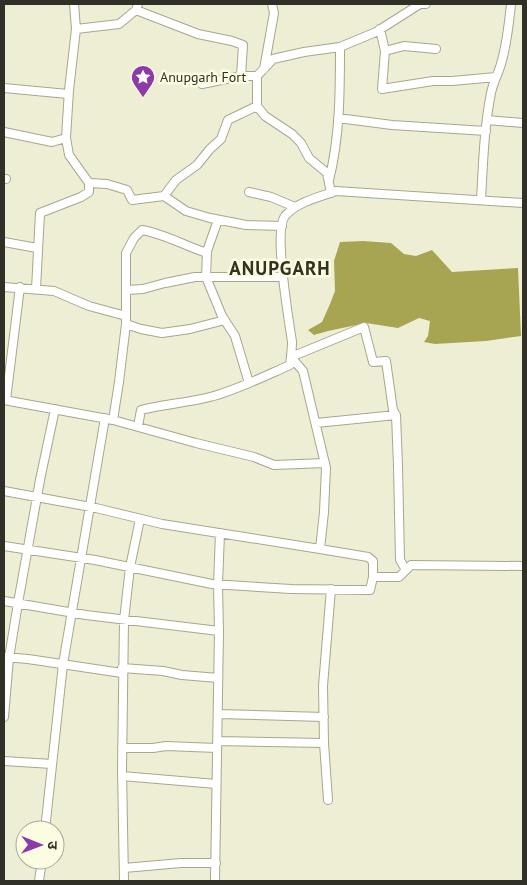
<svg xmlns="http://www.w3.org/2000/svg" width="527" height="885" font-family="'PT Sans','Noto Sans Devanagari',sans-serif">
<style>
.water{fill:#a7a551}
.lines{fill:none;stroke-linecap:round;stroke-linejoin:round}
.minor-casing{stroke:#a7a790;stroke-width:10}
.minor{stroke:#fff;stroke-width:8}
.labels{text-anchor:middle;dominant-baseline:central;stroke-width:5;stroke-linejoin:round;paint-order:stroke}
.poi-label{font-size:14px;fill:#303026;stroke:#fbfce2;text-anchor:start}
.district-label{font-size:19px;font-weight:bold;letter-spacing:1px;fill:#33321e;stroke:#fbfce2}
</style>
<rect width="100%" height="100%" fill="#eeeed5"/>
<path class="water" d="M363 241 391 243 404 254 416 256 432 250 452 272 518 268 521 336 486 341 435 344 424 342 428 336 430 321 419 318 398 328 366 323 328 331 314 335 308 330 322 322 330 304 335 291 334 261 340 242Z"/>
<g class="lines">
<g class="minor-casing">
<path id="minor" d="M74 4 76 29
M138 4 136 10 119 24 76 29 69 90 66 138 69 155 89 183 107 184 127 190 132 200 164 196 176 180 197 165 210 149 221 139 228 120 257 106
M136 10 198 34 232 41 243 45 241 76H257
M380 29 385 51 382 89 433 81H452L496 77
M385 51 404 46 436 49
M264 69 274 13 272 4
M202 84 241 76
M4 88 68 94
M338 118 392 125 486 131
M487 120 523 123
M4 132 52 142 66 138
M4 179H6
M329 180C340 137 340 91 340 47
M249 192 271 197 295 207
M331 193 327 173 309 158 301 143 292 134 265 116 257 106V76L273 59 304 52 340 47 376 32 420 4H426
M164 196 186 211 210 218 246 225 282 226
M481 200C483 164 484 128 491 93 493 83 498 74 501 64 507 44 509 24 511 4
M218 220 207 251 206 277 222 316 235 336 249 383
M4 242 37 248
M4 287 54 291 89 306 126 316
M36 289 40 213 81 197 89 192V183
M127 290 143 289 165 283 195 277H283
M126 324 141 329 162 333 190 329 225 320
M4 400 113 420 196 443 254 457 274 465 325 463
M6 400 20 287
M113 420 119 382 126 324V253L134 238 142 230C165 234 185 246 207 253
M316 423 396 415
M138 426 141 410C164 404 187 403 210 397 237 390 265 376 290 365 291 357 292 349 292 342 289 320 273 231 285 216 297 202 319 197 336 191L523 203
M4 491 96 508 162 524 320 549 324 512 326 468 303 371 291 357 364 327 373 362 386 361 393 410 396 415 398 466 400 560 406 570
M4 546 95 560 212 584 291 589 370 590 373 577
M320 549 368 557 373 561V577H399L411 565 523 566
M4 601 86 615 219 631
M4 657 28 659 122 673
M122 668 163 671 182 675 218 678
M218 714 324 717
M4 717 9 658 18 603 40 480 55 409
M217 741 324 743
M122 748H153L166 746 217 748
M4 761 52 764
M122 776 216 784
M328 800 324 743 323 686 331 589
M45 830 63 664 105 418
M124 868 181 863H216
M39 881 42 860
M124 881 122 770 124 620 130 567 140 519
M215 881 219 631 218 584 220 533"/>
</g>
<use href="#minor" class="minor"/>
</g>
<defs>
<g id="sight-pin" transform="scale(1.25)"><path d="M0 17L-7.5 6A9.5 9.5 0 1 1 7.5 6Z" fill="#8d39a7" stroke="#fbfce2"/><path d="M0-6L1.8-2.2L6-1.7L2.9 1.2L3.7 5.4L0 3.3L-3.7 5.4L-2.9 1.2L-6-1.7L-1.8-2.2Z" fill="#fff"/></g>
</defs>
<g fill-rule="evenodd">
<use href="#sight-pin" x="143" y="77"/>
</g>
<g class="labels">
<g class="poi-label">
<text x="160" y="77">Anupgarh Fort</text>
</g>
<g class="district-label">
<text x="280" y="268">ANUPGARH</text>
</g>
</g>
<rect width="527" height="885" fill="none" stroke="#303026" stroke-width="10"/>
<g transform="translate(40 845) rotate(91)"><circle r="24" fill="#fbfce2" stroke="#aaaa97"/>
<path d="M0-4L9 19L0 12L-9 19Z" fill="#8d39a7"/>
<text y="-8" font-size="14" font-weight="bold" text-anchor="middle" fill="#303026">उ</text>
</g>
</svg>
